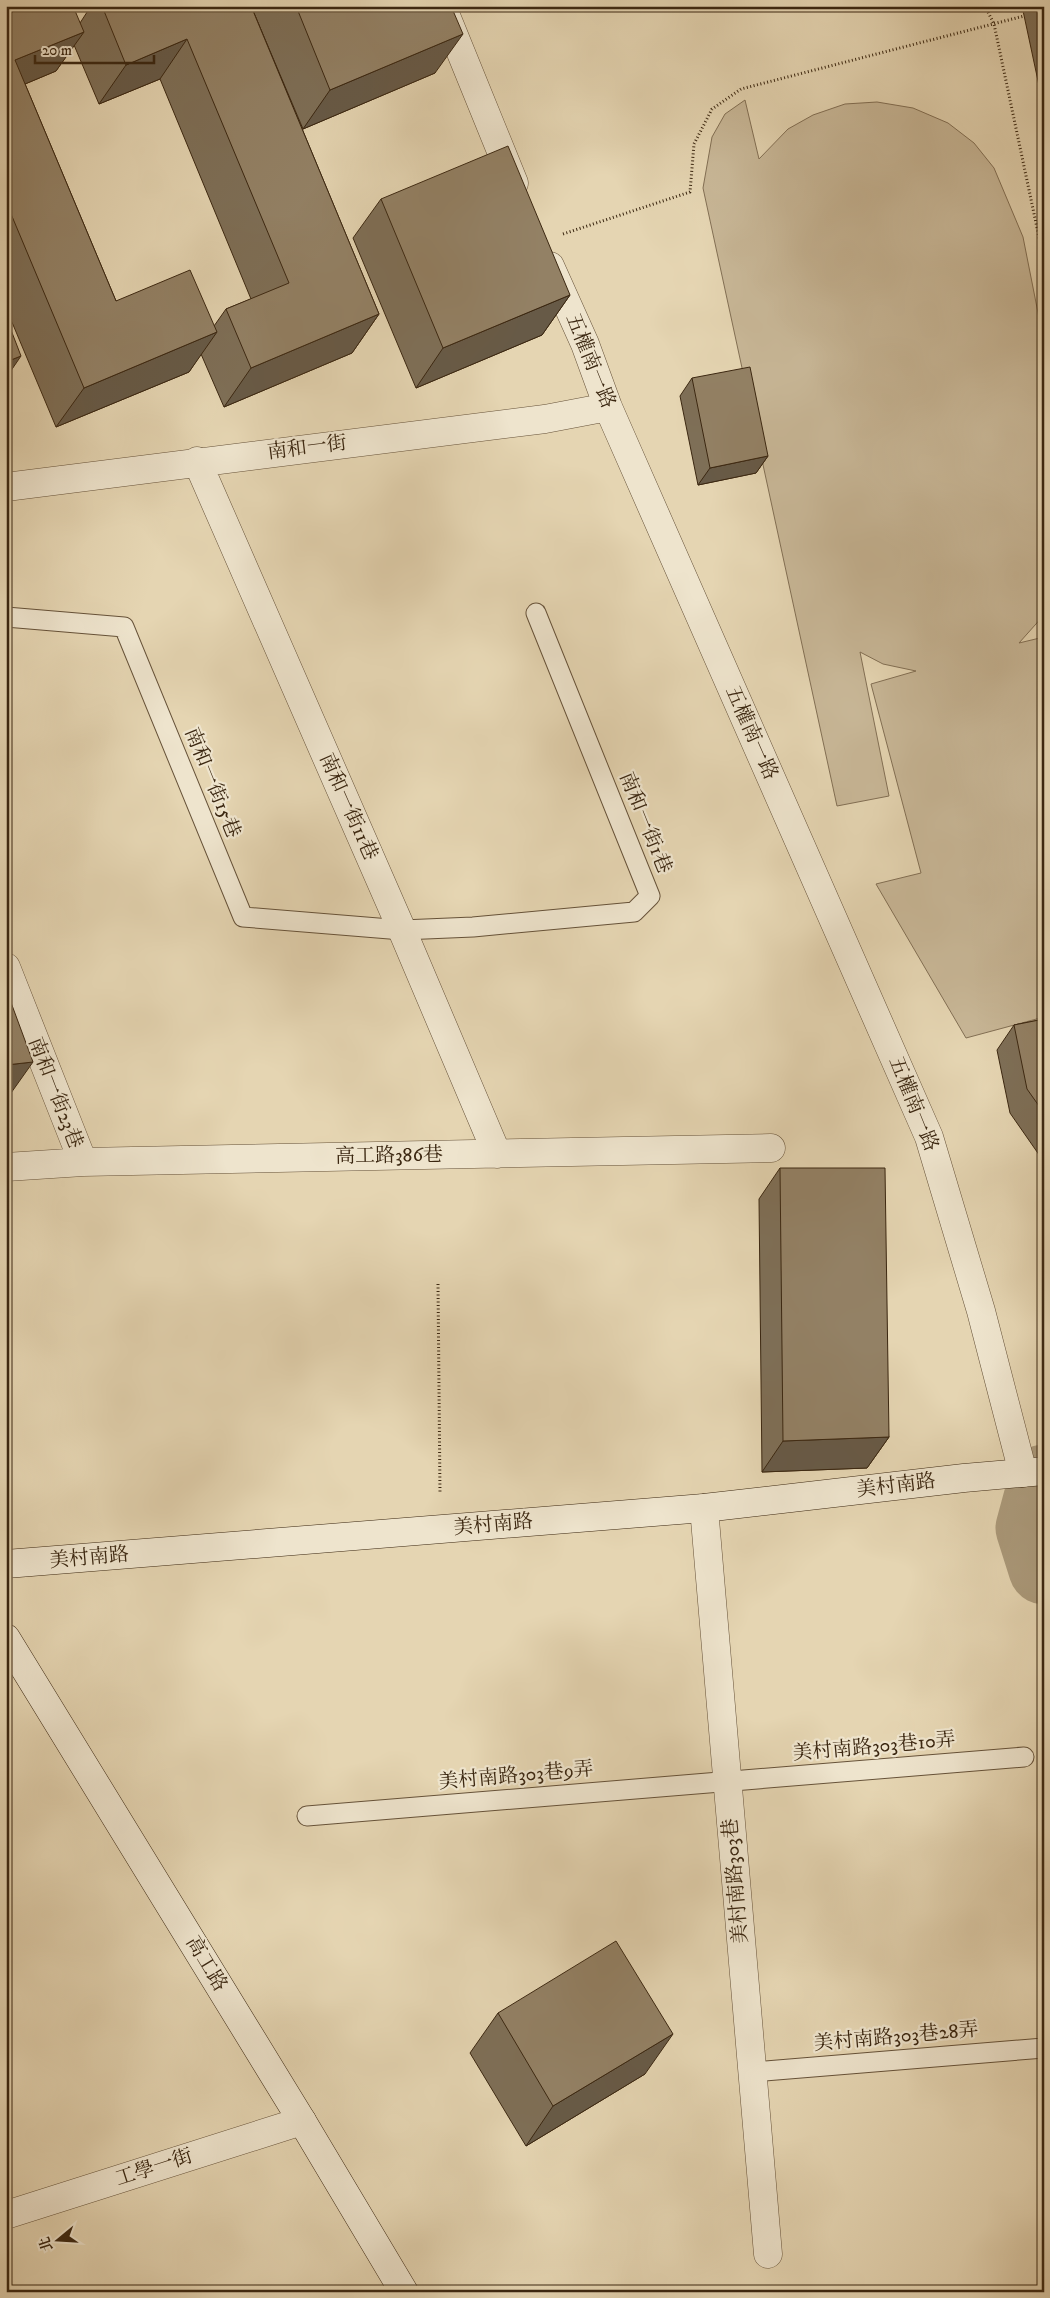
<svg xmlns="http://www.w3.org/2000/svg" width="1050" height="2298" font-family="'IM FELL DW Pica','Noto Serif TC',serif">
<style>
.green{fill:#c8b797;stroke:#826f54}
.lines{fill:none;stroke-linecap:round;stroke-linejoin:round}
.river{stroke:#ab9a7b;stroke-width:71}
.lane-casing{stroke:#665239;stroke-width:21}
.street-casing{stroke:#665239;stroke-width:29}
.secondary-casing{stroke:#3b2711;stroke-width:29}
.path{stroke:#3b2711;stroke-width:3;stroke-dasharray:1 2.5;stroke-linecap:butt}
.lane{stroke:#eee4cd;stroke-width:19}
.street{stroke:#eee4cd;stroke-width:28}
.secondary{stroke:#eee4cd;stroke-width:28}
.wall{fill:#7e6f57;stroke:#3b2711;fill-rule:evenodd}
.shaded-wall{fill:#675a47;stroke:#3b2711}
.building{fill:#938165;stroke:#3b2711}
.labels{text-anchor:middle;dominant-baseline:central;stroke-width:4.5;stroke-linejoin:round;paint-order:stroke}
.street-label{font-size:20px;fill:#3b2711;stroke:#eee4cd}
</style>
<rect width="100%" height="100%" fill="#e5d5b2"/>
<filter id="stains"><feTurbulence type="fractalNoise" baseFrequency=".004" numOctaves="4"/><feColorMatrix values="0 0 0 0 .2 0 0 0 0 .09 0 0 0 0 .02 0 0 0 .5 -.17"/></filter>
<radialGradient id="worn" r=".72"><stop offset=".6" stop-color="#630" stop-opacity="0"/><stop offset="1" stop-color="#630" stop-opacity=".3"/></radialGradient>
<path class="green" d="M745 100 759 159 788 129 813 115 845 104 877 102 913 108 948 123 974 143 994 168 1023 237 1044 343V615L1019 643 1044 637V1017L966 1038 876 884 921 873 871 684 916 671 883 664 860 652 889 796 837 806 703 188 712 137 725 114Z"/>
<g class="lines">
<path class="river" d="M1044 1480 1031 1528 1044 1569"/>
<g class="lane-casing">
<path id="lane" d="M6 617 124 627 243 917 402 930 473 927 634 912 650 896 536 613
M307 1816 1024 1757
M753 2072 1044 2048"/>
</g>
<g class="street-casing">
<path id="street" d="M442 6 514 183
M550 266 585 344 608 407 929 1137 981 1311 1023 1473
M197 461 402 930 497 1154
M6 487 545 419 608 407
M6 967 83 1162
M6 1167 83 1162 771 1148
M704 1508 768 2254
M6 2215 302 2121"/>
</g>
<g class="secondary-casing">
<path id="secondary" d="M6 1564 704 1508 964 1478 1044 1471
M6 1638 302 2121 404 2292"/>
</g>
<path class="path" d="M985 6 994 24 1044 261
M563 234 690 192 694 144 712 109 741 89 1024 16
M438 1284 440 1493"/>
<use href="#lane" class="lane"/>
<use href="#street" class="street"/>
<use href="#secondary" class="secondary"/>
</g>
<path class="wall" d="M6 6 80 23 91 6H251L379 314 352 353 224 407 201 354 189 372 56 427 6 308ZM74 45 99 104 160 79 251 299 226 309 214 326 116 301 25 84 56 71Z
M251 6H451L435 73 303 129Z
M1022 6H1044V109Z
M381 199 570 295 542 335 416 388 353 238Z
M692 378 768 456 756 473 698 485 680 396Z
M1044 1019V1159H1042L1010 1113 997 1050 1014 1025Z
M780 1168 889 1437 867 1468 762 1472 759 1199Z
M498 2013 645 2074 526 2146 470 2053Z"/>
<path class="shaded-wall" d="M84 32 56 71 6 92 15 60Z
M463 34 435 73 303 129 330 90Z
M187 39 160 79 99 104 126 65Z
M570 295 542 335 416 388 443 348Z
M379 314 352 353 224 407 251 368Z
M217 332 189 372 56 427 84 388Z
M21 356 6 378V362Z
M768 456 756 473 698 485 710 468Z
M33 1062 11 1093 6 1094V1065Z
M889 1437 867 1468 762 1472 783 1441Z
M673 2034 645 2074 526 2146 553 2106Z"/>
<path class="building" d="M6 6H73L84 32 15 60 116 301 190 270 217 332 84 388 6 202Z
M102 6H251L379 314 251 368 226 309 289 283 187 39 126 65Z
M296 6H451L463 34 330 90Z
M508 146 570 295 443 348 381 199Z
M6 317 21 356 6 362Z
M750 367 768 456 710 468 692 378Z
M6 989 33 1062 6 1065Z
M1044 1019V1113L1027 1089 1014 1025Z
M780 1168H885L889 1437 783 1441Z
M616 1941 673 2034 553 2106 498 2013Z"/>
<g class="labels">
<g class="street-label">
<text transform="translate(590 361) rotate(68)">五權南一路</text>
<text transform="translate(307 448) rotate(-7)">南和一街</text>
<text transform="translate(751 733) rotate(66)">五權南一路</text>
<text transform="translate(212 783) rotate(68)">南和一街15巷</text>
<text transform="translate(348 807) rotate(66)">南和一街11巷</text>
<text transform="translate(645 823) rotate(68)">南和一街1巷</text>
<text transform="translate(55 1093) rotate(69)">南和一街23巷</text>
<text transform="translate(913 1104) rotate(68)">五權南一路</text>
<text transform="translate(389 1156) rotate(-1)">高工路386巷</text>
<text transform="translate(896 1486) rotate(-7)">美村南路</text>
<text transform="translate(493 1525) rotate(-5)">美村南路</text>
<text transform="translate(89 1558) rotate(-5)">美村南路</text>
<text transform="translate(874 1747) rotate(-5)">美村南路303巷10弄</text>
<text transform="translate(516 1776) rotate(-5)">美村南路303巷9弄</text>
<text transform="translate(736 1881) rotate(-95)">美村南路303巷</text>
<text transform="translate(206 1964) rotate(59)">高工路</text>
<text transform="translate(896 2037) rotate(-5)">美村南路303巷28弄</text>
<text transform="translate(154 2168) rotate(-18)">工學一街</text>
</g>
</g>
<rect width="1050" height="2298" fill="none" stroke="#e5d5b2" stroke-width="25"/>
<rect x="8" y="8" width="1035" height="2283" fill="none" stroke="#3b2711" stroke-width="2.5"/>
<rect x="12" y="12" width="1025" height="2273" fill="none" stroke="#3b2711"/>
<g transform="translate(58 2240) rotate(252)" stroke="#eee4cd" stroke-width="4" paint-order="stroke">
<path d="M0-4L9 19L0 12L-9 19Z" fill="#3b2711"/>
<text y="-8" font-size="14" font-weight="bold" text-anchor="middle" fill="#3b2711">北</text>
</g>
<path d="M35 55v8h119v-8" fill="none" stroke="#3b2711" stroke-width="2.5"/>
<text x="42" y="55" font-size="15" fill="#3b2711" stroke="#eee4cd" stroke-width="4" paint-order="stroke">20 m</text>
<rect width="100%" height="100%" filter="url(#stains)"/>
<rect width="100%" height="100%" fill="url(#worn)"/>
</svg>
